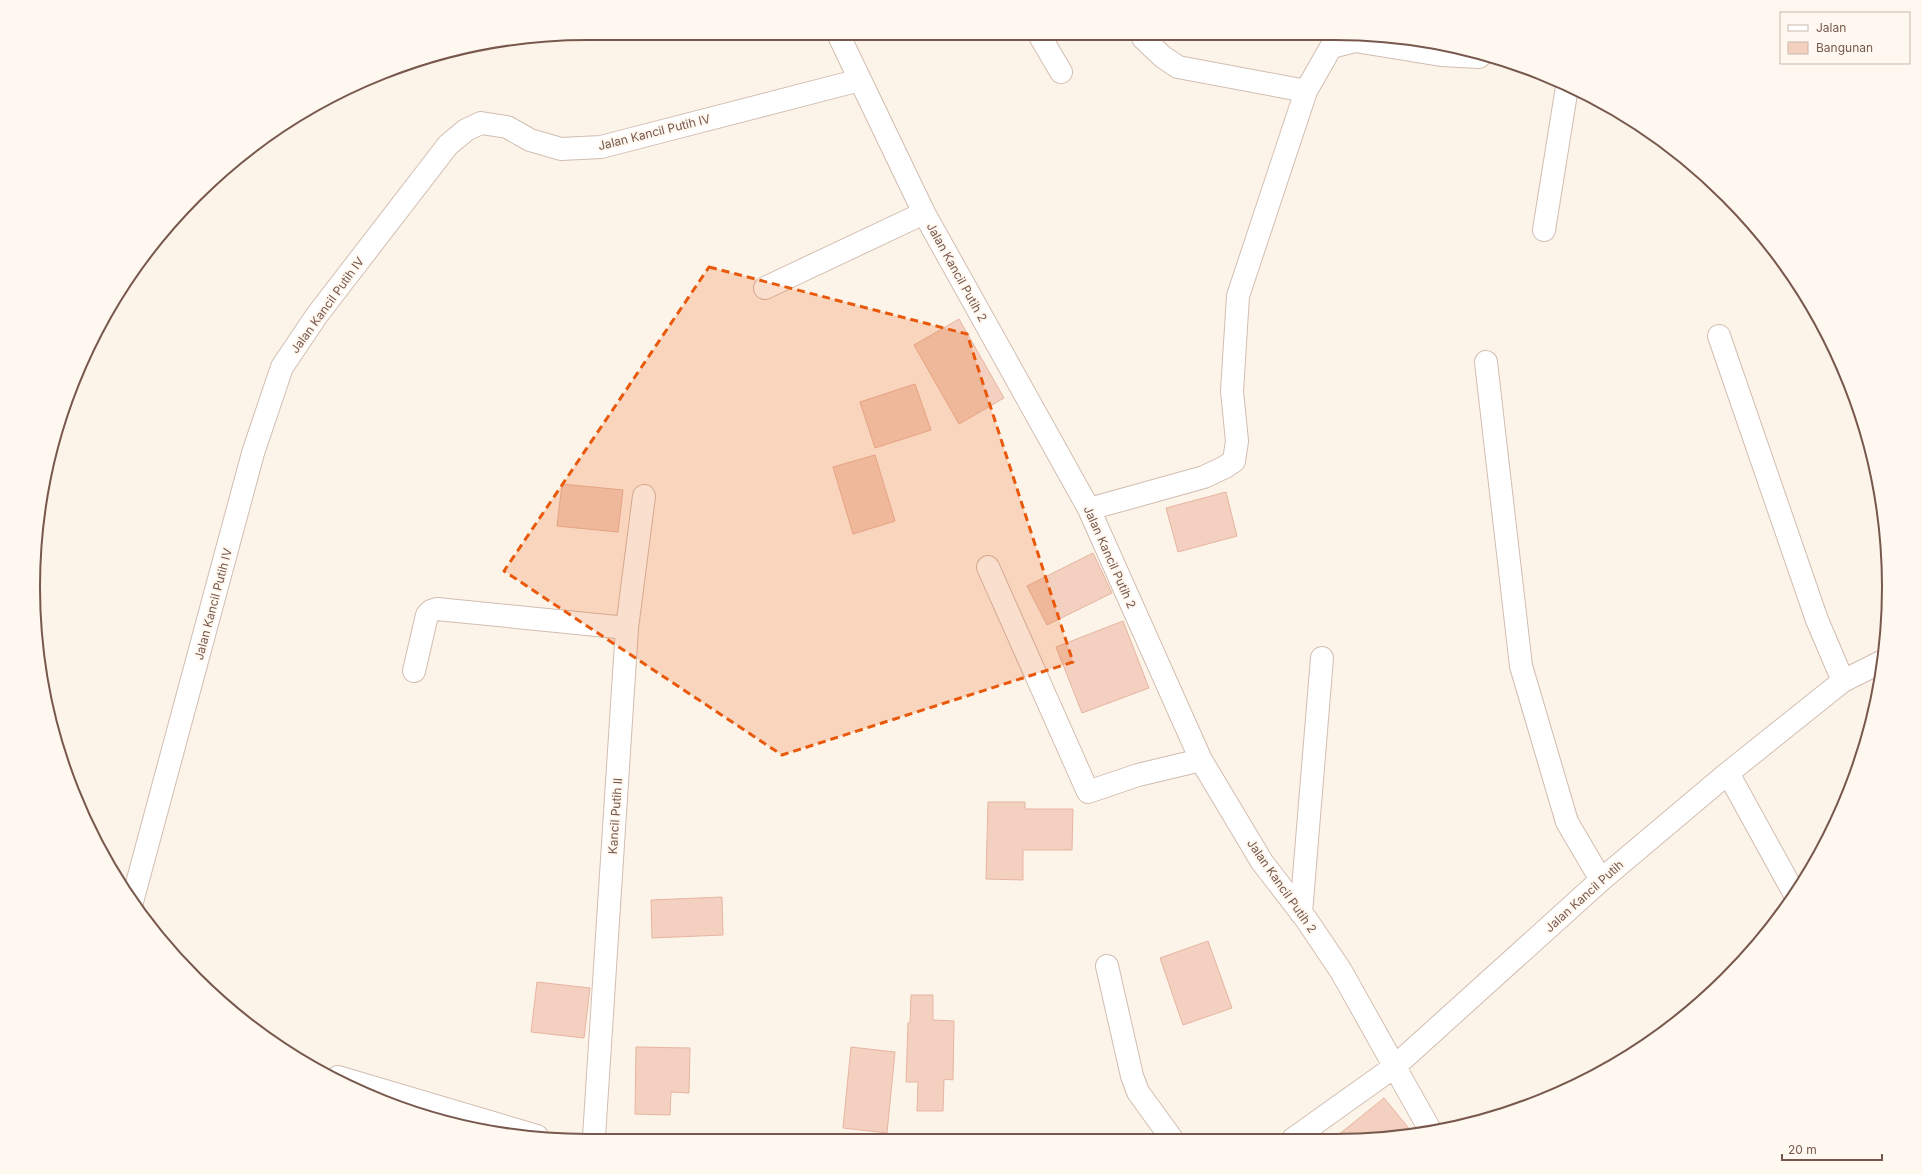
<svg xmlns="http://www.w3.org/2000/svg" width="1922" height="1174" font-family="Inter,sans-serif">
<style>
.building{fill:#f3d0c0;stroke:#e6b5a1}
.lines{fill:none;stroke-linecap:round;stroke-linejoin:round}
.minor-casing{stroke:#d2bdb1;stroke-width:24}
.minor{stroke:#fff;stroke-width:22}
.marked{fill:#e8590c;fill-opacity:0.2;stroke:#e8590c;stroke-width:3;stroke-dasharray:8 5;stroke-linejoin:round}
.labels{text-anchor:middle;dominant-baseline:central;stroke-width:4;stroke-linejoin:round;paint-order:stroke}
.street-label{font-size:12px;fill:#78584c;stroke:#fff8f0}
.rim{fill:none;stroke:#78584c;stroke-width:2}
</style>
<rect width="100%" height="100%" fill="#fdf4e9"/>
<path class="building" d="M959 319 1004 398 959 424 914 345Z
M915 384 931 430 875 448 860 402Z
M875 455 895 521 853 534 833 467Z
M562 484 623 490 618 532 557 526Z
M1226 492 1237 536 1178 552 1166 508Z
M1093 553 1112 593 1047 625 1027 586Z
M1123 621 1149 688 1082 713 1056 647Z
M988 802H1025V809H1073L1072 850H1023V880L986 879Z
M722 897 723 935 652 938 651 900Z
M1208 941 1232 1008 1183 1025 1160 958Z
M537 982 590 988 584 1038 531 1032Z
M911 995H933V1020L954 1021 953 1080 944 1079 943 1111H917L918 1082H906L908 1023H910Z
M636 1047 690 1048 689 1093 671 1092 670 1115 635 1114Z
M851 1047 895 1052 887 1133 843 1128Z
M1384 1098 1411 1131 1371 1140H1332Z"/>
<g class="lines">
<g class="minor-casing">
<path id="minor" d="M840 38 924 213 1089 509 1201 760 1262 862 1306 919 1341 971 1429 1128
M1041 38 1061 72
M1143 38 1163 57 1178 67 1306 91
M1544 230 1567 87
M765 288 924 213
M1719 336 1817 620 1843 681
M1486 362 1521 666 1567 822 1601 880
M1089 509 1204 477 1225 467 1234 461 1237 441 1232 391 1238 296 1306 91 1331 47 1355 41 1441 55 1479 57
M988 567 1088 792 1138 775 1201 760
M414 671 427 615 431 611 437 609 627 628
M1728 773 1794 893
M132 902 253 453 282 367 317 315 448 145 466 130 481 123 507 127 530 140 561 149 601 147 860 80
M1301 913 1322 658
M1107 966 1132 1076 1138 1092 1172 1139
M338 1077 537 1136
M594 1137 627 628 644 496
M1293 1139 1394 1067 1601 880 1728 773 1843 681 1881 662"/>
</g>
<use href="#minor" class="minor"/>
</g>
<path class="marked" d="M709 267 967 334 1073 662 782 755 504 571Z"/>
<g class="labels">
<g class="street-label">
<text transform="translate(654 132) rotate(-14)">Jalan Kancil Putih IV</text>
<text transform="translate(957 272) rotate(61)">Jalan Kancil Putih 2</text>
<text transform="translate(327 305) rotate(-54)">Jalan Kancil Putih IV</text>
<text transform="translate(1110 557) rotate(66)">Jalan Kancil Putih 2</text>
<text transform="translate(213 604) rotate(-75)">Jalan Kancil Putih IV</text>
<text transform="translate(615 816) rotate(-86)">Kancil Putih II</text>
<text transform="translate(1282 886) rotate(55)">Jalan Kancil Putih 2</text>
<text transform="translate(1584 896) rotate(-42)">Jalan Kancil Putih</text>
</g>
</g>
<path d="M0 0H1922V1174H0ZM587 40H1335A547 547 0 0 1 1882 587V587A547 547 0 0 1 1335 1134H587A547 547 0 0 1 40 587V587A547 547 0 0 1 587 40Z" fill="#fff8f0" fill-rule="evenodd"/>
<path class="rim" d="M587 40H1335A547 547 0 0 1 1882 587V587A547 547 0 0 1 1335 1134H587A547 547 0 0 1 40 587V587A547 547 0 0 1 587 40Z"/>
<rect x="1780" y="12" width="130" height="52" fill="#fff8f0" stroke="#c9b8ae"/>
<rect x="1788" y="25" width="20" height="6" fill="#ffffff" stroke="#c9b8ae"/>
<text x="1816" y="32" font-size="12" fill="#78584c">Jalan</text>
<rect x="1788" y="42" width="20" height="12" fill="#f3d0c0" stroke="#c9b8ae"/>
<text x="1816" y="52" font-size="12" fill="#78584c">Bangunan</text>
<path d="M1782 1154v6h100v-6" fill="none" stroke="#78584c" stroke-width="2"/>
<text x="1788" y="1154" font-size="12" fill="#78584c" stroke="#fff8f0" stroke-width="3" paint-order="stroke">20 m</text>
</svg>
